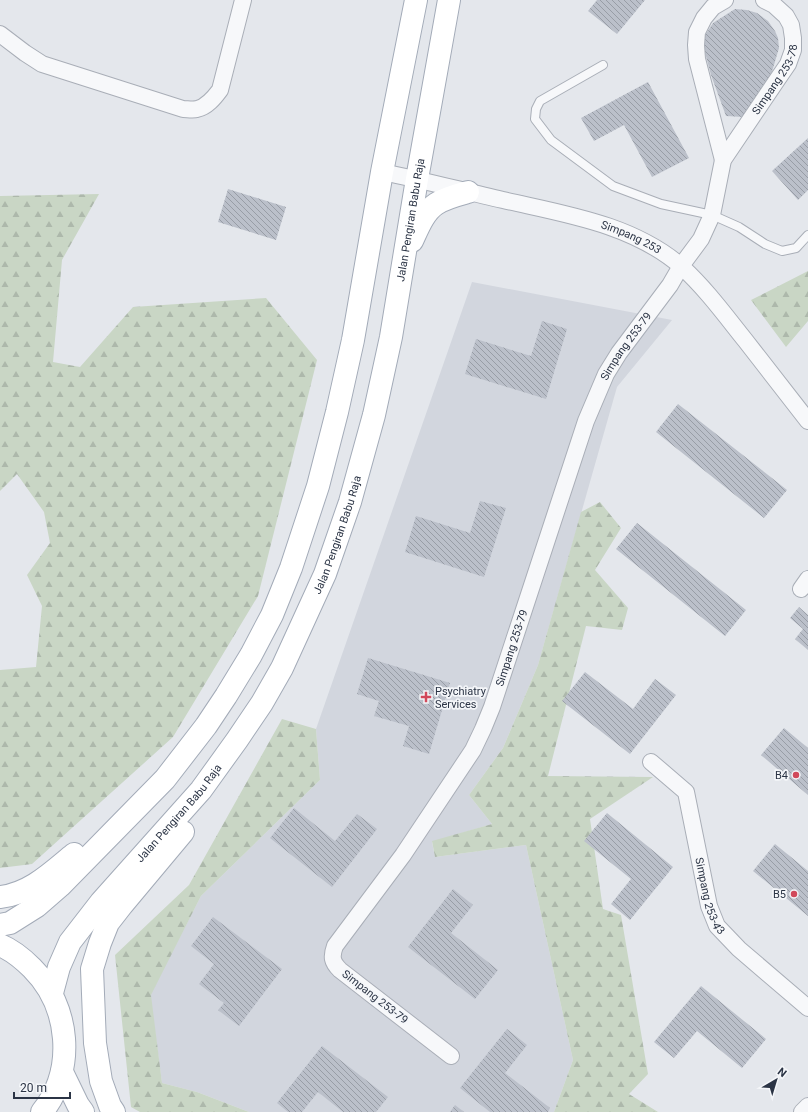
<svg xmlns="http://www.w3.org/2000/svg" width="808" height="1112" font-family="Roboto,sans-serif">
<style>
.built{fill:#d2d6de}
.forest{fill:url(#forest-firs)}
.building{fill:url(#building-back-hatch)}
.lines{fill:none;stroke-linecap:round;stroke-linejoin:round}
.lane-casing{stroke:#a9aeb7;stroke-width:10}
.street-casing{stroke:#a9aeb7;stroke-width:18}
.primary-casing{stroke:#a3abb8;stroke-width:24}
.lane{stroke:#f7f8fa;stroke-width:8}
.street{stroke:#f7f8fa;stroke-width:16}
.primary{stroke:#fff;stroke-width:22}
.poi-dot{fill:#d1495b;stroke:#f4f6f9;stroke-width:1.5}
.labels{text-anchor:middle;dominant-baseline:central;stroke-width:3.5;stroke-linejoin:round;paint-order:stroke}
.street-label{font-size:11px;fill:#2b3445;stroke:#f4f6f9}
.poi-label{font-size:11px;fill:#2b3445;stroke:#f4f6f9;text-anchor:end}
</style>
<defs>
<pattern id="forest-firs" width="22" height="20" patternUnits="userSpaceOnUse"><rect width="22" height="20" fill="#c9d6c5"/><path d="M5 1l3.5 6h-7zM16 11l3.5 6h-7z" fill="#adb8ab"/></pattern>
<pattern id="building-back-hatch" width="6" height="6" patternUnits="userSpaceOnUse"><rect width="6" height="6" fill="#bbc0ca"/><path d="M-1 5l2 2M0 0l6 6M5-1l2 2" fill="none" stroke="#989da6"/></pattern>
</defs>
<rect width="100%" height="100%" fill="#e4e7ec"/>
<path class="built" d="M472 282 672 320 617 387 538 665 503 748 469 795 492 824 432 842 435 857 526 845 573 1060 554 1112H249L197 1092 162 1083 150 995 201 896 320 780 316 729Z"/>
<path class="forest" d="M99 194 62 260 53 362 80 367 133 307 266 298 317 360 258 596 173 737 32 864 0 868V670L36 667 42 606 27 575 50 543 44 512 17 474 0 491V196Z
M808 271V321L786 347 751 300Z
M600 502 621 528 595 570 628 608 622 630 586 626 548 776 653 777 590 819 603 909 621 915 648 1074 629 1094 658 1112H554L573 1060 526 845 435 857 432 841 492 824 469 795 503 748 538 665 581 512Z
M282 719 316 729 320 780 201 896 151 995 162 1083 197 1092 249 1112H140L131 1107 115 955 189 885Z"/>
<path class="building" d="M597 0H645L617 34 588 11Z
M735 9 747 10 757 13 768 21 775 31 778 38 779 48 771 75 743 117 726 116 711 75 703 45 704 37 713 23Z
M648 82 689 158 652 177 624 125 594 141 581 118Z
M808 138V190L798 200 772 171Z
M228 189 286 207 276 240 218 222Z
M542 321 567 329 546 399 465 374 476 339 531 356Z
M678 404 787 490 764 518 656 432Z
M480 501 506 508 484 577 405 552 416 516 470 533Z
M637 523 746 610 725 636 616 549Z
M799 607 808 615V650L795 639 803 629 790 618Z
M368 658 450 683 429 754 403 746 409 726 374 716 379 701 357 694Z
M585 672 633 709 655 679 676 695 630 754 562 701Z
M784 728 808 748V795L761 755Z
M294 808 335 841 357 814 377 829 332 887 270 838Z
M607 813 673 867 630 920 611 904 631 879 584 841Z
M775 844 808 871V916L753 871Z
M453 889 473 905 451 933 498 970 475 999 408 947Z
M213 917 282 969 239 1026 218 1010 224 1003 199 984 214 964 191 946Z
M701 986 766 1039 742 1068 697 1031 674 1058 654 1042Z
M507 1029 527 1045 505 1073 550 1108 548 1112H490L460 1088Z
M322 1046 388 1097 376 1112H343L318 1092 302 1112H288L277 1103Z
M455 1105 464 1112H450Z"/>
<g class="lines">
<g class="lane-casing">
<path id="lane" d="M603 65 540 101 536 109 535 119 551 140 613 186 661 204 712 215 739 227 765 244 782 251 796 248 808 235"/>
</g>
<g class="street-casing">
<g id="street">
<path d="M0 34 25 53 42 64 183 109C187 109 193 110 197 109 207 107 214 98 220 90L243 0"/>
<path d="M723 160 697 59 696 45 697 32 704 18 713 7 725 0"/>
<path id="s1" d="M382 172C423 180 463 191 503 200 564 214 633 224 682 267 706 289 725 315 745 340 766 367 787 394 808 421"/>
<path d="M801 589 808 579"/>
<path id="s2" d="M651 762 686 792 709 906 717 926 739 949 808 1008"/>
<path id="s3" d="M451 1056 340 970C332 962 331 957 335 946L403 855 473 750 483 729 492 707 586 421 606 374 619 353 670 285 681 266 701 239 712 215 723 160 777 80 788 64 793 50V38L791 25 786 16 774 5 764 0"/>
<path d="M802 1112 808 1106"/>
</g>
</g>
<g class="primary-casing">
<g id="primary">
<path d="M412 241C418 228 424 212 436 204 445 198 457 195 468 192"/>
<path d="M0 897C30 894 52 872 74 854"/>
<path d="M0 925 10 923 37 906 60 886 165 779 206 726 226 696 251 655 272 615 291 568 318 486 337 412 353 340 382 172 416 0"/>
<path d="M0 945C12 950 23 959 32 968 70 1006 76 1070 42 1112"/>
<path id="s4" d="M52 993 59 967 70 942 101 902 201 790 237 740 262 703 282 668 325 574 350 502 374 415 391 337 417 179 449 0"/>
<path d="M62 1072 78 1105 83 1112"/>
<path d="M114 1112 110 1106 101 1081 95 1043 92 969 100 943 108 923 122 905 183 832"/>
</g>
</g>
<use href="#lane" class="lane"/>
<use href="#street" class="street"/>
<use href="#primary" class="primary"/>
</g>
<g class="poi-dot">
<path d="M424 691h4v4h4v4h-4v4h-4v-4h-4v-4h4z"/>
<circle cx="796" cy="775" r="4"/>
<circle cx="794" cy="894" r="4"/>
</g>
<g class="labels">
<g class="street-label">
<text stroke="none"><textPath href="#s3" startOffset="1150">Simpang 253-78</textPath></text>
<text stroke="none"><textPath href="#s4" startOffset="870">Jalan Pengiran Babu Raja</textPath></text>
<text stroke="none"><textPath href="#s1" startOffset="258">Simpang 253</textPath></text>
<text stroke="none"><textPath href="#s3" startOffset="840">Simpang 253-79</textPath></text>
<text stroke="none"><textPath href="#s4" startOffset="546">Jalan Pengiran Babu Raja</textPath></text>
<text stroke="none"><textPath href="#s3" startOffset="516">Simpang 253-79</textPath></text>
<text stroke="none"><textPath href="#s4" startOffset="223">Jalan Pengiran Babu Raja</textPath></text>
<text stroke="none"><textPath href="#s2" startOffset="153">Simpang 253-43</textPath></text>
<text transform="translate(375 997) rotate(38)">Simpang 253-79</text>
</g>
<g class="poi-label">
<text x="435" y="691" text-anchor="start">Psychiatry<tspan x="435" dy="13">Services</tspan></text>
<text x="788" y="775">B4</text>
<text x="786" y="894">B5</text>
</g>
</g>
<g transform="translate(776 1080) rotate(38)" stroke="#f4f6f9" stroke-width="3" paint-order="stroke">
<path d="M0-3L7 15L0 10L-7 15Z" fill="#2b3445"/>
<text y="-6" font-size="11" font-weight="bold" text-anchor="middle" fill="#2b3445">N</text>
</g>
<path d="M14 1092v6h56v-6" fill="none" stroke="#2b3445" stroke-width="2"/>
<text x="20" y="1092" font-size="12" fill="#2b3445" stroke="#f4f6f9" stroke-width="3" paint-order="stroke">20 m</text>
</svg>
